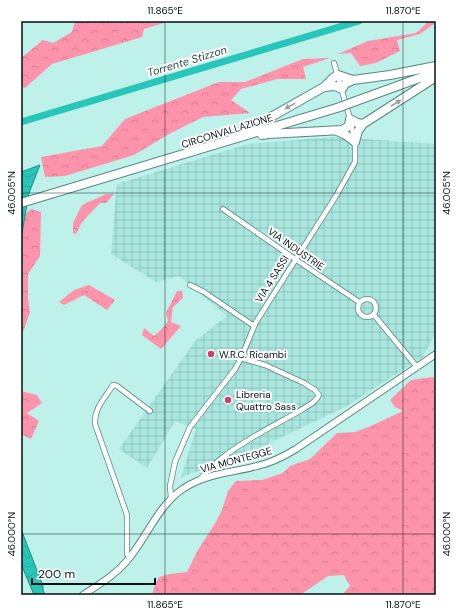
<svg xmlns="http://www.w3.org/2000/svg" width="457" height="616" font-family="'DM Sans',sans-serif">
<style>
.industrial{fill:url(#industrial-grid)}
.forest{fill:url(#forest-crowns)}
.water{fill:url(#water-waves);stroke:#1c9086}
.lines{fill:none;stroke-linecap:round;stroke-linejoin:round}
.river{stroke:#28c6b8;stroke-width:7}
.street-casing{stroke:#568781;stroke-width:6}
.secondary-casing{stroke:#568781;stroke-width:8}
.highway-casing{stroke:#568781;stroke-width:10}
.street{stroke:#fff;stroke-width:4.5}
.secondary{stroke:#fff;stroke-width:6}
.highway{stroke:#fff;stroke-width:8}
.highway-bridge-casing{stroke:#568781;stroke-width:10;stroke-linecap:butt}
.highway-bridge{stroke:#fff;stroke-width:8}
.oneway{fill:#99a1a0}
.ticks{fill:none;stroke:#011311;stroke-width:1;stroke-opacity:0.45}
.poi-dot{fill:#cd3f6c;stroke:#fff;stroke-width:1.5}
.labels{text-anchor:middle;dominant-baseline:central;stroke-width:4;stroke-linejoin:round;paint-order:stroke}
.street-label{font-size:10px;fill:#011311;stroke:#fff}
.poi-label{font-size:10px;fill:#011311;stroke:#fff;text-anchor:start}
.water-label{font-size:11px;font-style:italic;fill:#2b4a46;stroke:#fff}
.neatline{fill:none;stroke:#011311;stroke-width:1.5}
.ticks-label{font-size:10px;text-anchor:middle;fill:#011311}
</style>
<defs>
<pattern id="industrial-grid" width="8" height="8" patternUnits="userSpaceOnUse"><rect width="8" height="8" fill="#a9e6de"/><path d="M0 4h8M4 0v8" fill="none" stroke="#90c4bd"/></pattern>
<pattern id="forest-crowns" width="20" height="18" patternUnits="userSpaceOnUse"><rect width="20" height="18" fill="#fe93ac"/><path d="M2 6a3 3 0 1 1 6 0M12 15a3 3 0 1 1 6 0" fill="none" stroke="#d87e93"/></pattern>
<pattern id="water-waves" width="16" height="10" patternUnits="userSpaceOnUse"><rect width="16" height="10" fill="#28c6b8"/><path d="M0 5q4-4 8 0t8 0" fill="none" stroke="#22a99d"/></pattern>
</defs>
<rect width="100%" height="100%" fill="#bdf1ea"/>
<path class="industrial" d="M334 137 436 144V332L423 357 345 407 236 459 181 477 196 429 175 421 147 468 119 449 195 341 227 316 179 276 156 282 111 254 117 184 248 144Z"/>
<path class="forest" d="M75 21H170L144 29 142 37 52 64 25 88 21 87V58L43 40 53 43 72 32Z
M429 21H436V24H434L420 34 397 40 400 51 376 63 360 66 351 53 338 54 368 41 416 33Z
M330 58 303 67 306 79H277L241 89 231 100 250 113 203 117 169 134 134 155 65 176 45 177 41 157 102 146 125 119 219 82H245L303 59Z
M106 194H114L106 203H100L82 222 76 234 73 233V223L82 205Z
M31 209 41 212 40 256 28 274V298L30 312 23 332 21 383V243L25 214Z
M89 285 115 300 107 310 84 295 64 305 59 302 74 290Z
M177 291H182L183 298 173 307 171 322 181 326 161 349 142 335 144 328 154 336 162 329 168 321 166 313Z
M432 377 436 379V595H342L350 586 344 575 328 576 303 593V595H152L155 585 159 577 170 574 187 572 198 550 216 522 222 510 228 491 236 481 262 480 283 473 290 466 310 459 337 433 355 432 371 426 403 411 395 407 390 400 411 380Z
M21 391 37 395 42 403 27 413 39 421 31 439 21 434Z"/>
<path class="water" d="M40 165 29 193 21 239V172Z
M21 529 43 586V590L45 595H34L21 564Z"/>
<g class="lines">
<path class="river" d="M21 122 359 21"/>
<g class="street-casing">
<path id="street" d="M223 209 295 259 359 302
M190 285 204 292 254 326
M358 308a9 9 0 1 1 18 0a9 9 0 1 1-18 0Z
M374 315 417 367
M200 479C207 472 214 464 222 458 244 440 273 426 298 412 305 407 316 403 319 395L315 390 304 383 265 365 241 358
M171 498 170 486 175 462 190 427 235 369 241 358 256 322 336 196 355 162V142L350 119 334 63
M130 558 127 554V515L95 424C94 408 105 398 113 385L117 386 150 411"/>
</g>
<g class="secondary-casing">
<path id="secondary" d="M83 595C98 585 114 576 126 562 147 538 157 506 184 488 208 473 231 473 257 466 271 463 283 457 296 449L436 354"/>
</g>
<g class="highway-casing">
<path id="highway" d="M324 87 335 86 342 89 345 84 353 80 390 75 436 66
M356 101 436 72
M337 131 346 135 355 142 358 131 363 124 436 77
M240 132 248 130 324 87 333 78 338 75 353 80
M262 135 268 134 342 130 349 126 350 119 357 123 363 124
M21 203 340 107"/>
</g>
<use href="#street" class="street"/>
<use href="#secondary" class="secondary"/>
<use href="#highway" class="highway"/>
<g class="highway-bridge-casing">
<path id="highway-bridge" d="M340 107 356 101"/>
</g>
<use href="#highway-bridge" class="highway-bridge"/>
</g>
<defs><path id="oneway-solid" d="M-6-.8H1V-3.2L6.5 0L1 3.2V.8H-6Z"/></defs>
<g class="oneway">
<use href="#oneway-solid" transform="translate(396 103) rotate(-33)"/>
<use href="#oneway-solid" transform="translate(290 106) rotate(151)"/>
</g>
<path class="ticks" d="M165 21V595M403 21V595M21 193H436M21 534H436"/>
<g class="poi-dot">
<circle cx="211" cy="354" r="4"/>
<circle cx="228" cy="400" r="4"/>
</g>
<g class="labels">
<g class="street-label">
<text transform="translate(227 131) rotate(-17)">CIRCONVALLAZIONE</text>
<text transform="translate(296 249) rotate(35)">VIA INDUSTRIE</text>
<text transform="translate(272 279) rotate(-58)">VIA 4 SASSI</text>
<text transform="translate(236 460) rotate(-15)">VIA MONTEGGE</text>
</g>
<g class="poi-label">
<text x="219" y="354">W.R.C. Ricambi</text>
<text x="236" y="394">Libreria<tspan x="236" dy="12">Quattro Sass</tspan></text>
</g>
<g class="water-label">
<text transform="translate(187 61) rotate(-17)">Torrente Stizzon</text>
</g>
</g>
<rect width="457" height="616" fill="none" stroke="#ffffff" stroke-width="44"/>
<path d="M32 578v6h123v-6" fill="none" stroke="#011311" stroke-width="2"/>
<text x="38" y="578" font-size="12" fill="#011311" stroke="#ffffff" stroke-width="3" paint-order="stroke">200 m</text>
<rect x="22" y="22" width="413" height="572" class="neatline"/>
<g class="ticks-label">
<text x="165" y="14">11.865°E</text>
<text x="403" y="14">11.870°E</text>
<text transform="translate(11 193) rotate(-90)" y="4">46.005°N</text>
<text transform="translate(446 193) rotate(-90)" y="4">46.005°N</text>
<text transform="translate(11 534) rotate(-90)" y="4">46.000°N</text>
<text transform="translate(446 534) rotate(-90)" y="4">46.000°N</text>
<text x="165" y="608">11.865°E</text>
<text x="403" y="608">11.870°E</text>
</g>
</svg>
